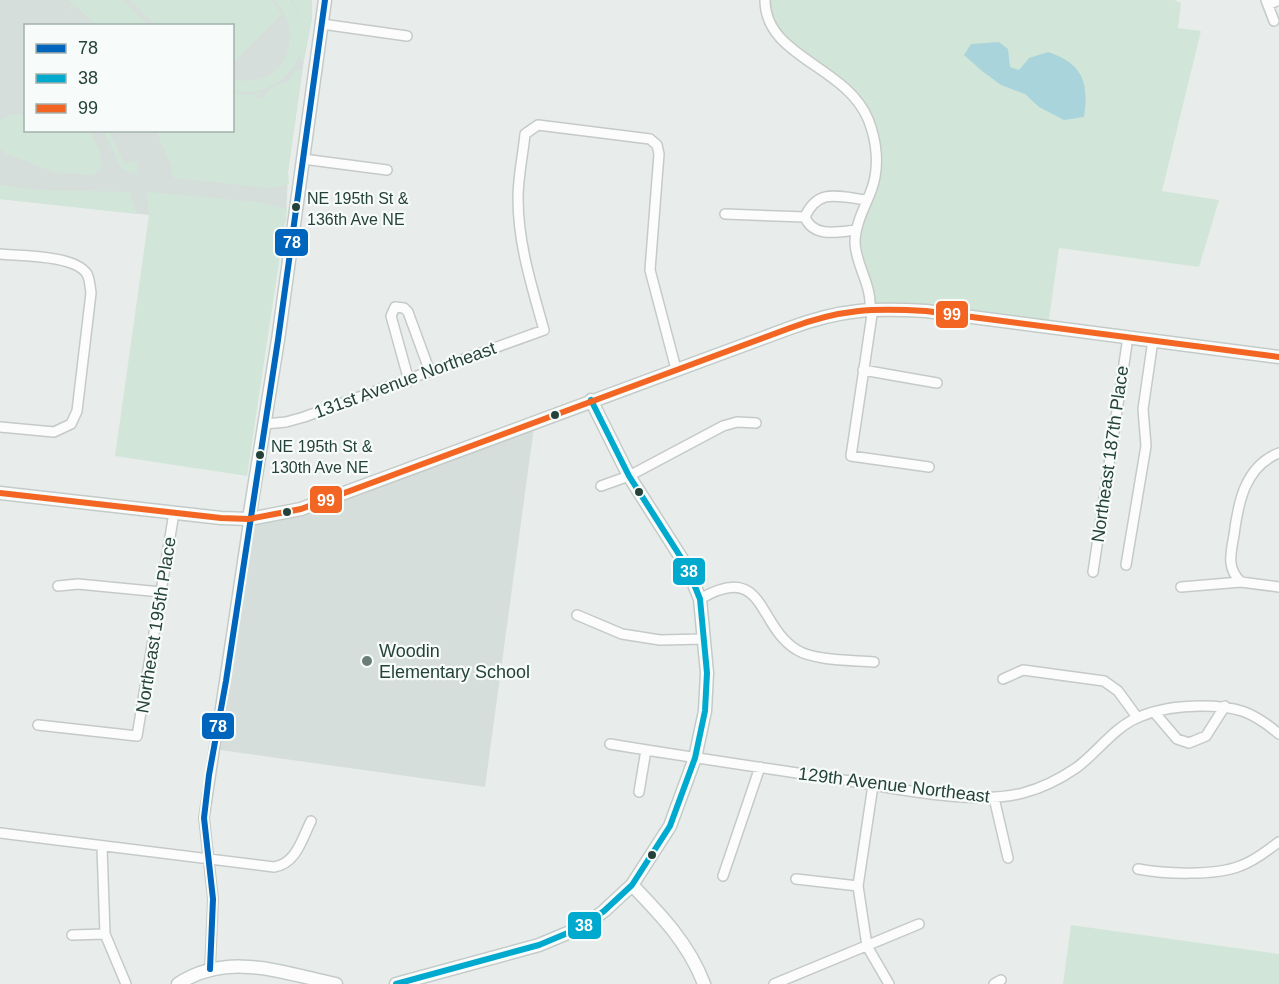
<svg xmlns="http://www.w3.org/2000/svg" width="1279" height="984" font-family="Helvetica,sans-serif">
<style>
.built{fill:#d6dedb;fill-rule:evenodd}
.green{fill:#d1e6d8}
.water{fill:#a9d4db}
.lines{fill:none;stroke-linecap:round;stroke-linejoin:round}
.street-casing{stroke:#c5cac8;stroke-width:12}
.secondary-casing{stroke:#c3cbc8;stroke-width:15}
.street{stroke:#fcfcfc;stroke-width:9}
.secondary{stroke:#fcfcfc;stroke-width:12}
.bus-1-casing{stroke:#f7fbf9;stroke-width:10}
.bus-2-casing{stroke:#f7fbf9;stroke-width:10}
.bus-3-casing{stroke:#f7fbf9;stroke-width:10}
.bus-1{stroke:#0065bd;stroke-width:6}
.bus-2{stroke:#00a9ce;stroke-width:6}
.bus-3{stroke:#f26522;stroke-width:6}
.bus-dot{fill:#24423a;stroke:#f7fbf9;stroke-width:2}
.poi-dot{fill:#697e78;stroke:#f7fbf9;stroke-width:2}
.labels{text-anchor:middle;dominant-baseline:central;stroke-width:4.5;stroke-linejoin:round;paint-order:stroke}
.bus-label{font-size:16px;fill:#24423a;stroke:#f7fbf9;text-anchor:start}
.street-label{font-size:18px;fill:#24423a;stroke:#f7fbf9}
.poi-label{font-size:18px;fill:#24423a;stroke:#f7fbf9;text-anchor:start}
.line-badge{stroke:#f7fbf9;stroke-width:2}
.badge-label{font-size:16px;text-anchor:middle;font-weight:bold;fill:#fff}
</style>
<rect width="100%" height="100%" fill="#e8edeb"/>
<path class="built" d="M0 0H312V18L304 60 288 172 286 222 149 215 0 199ZM26 26H232V130H26Z
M535 420 485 787 220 750 249 519 301 509Z"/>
<path class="green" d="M69 0H122L148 25H96L75 5 67 11 73 3Z
M130 0H271L282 14 233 63 232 26 156 25Z
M274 0H290L302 21 292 0H312V18L304 60 300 59 301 52C289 81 264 97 233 91V79C283 92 309 35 274 0Z
M765 0H1174L1181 3 1178 28 1201 31 1162 191 1219 200 1199 267 1059 248 1048 326 873 308 855 244 872 189 876 154 862 108 778 38Z
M302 69 288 172 289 184 270 188 174 178 171 171 173 169 156 131 232 130 233 93 251 95 264 92 256 96 257 99 265 97 268 90 281 83 284 84 293 76V71Z
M22 114 25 115 26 130 89 131 99 150 102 167 93 175 54 172 5 153 0 148V120L10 115Z
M104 131H109L124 164 136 161 139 174 122 170Z
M0 185 33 190 129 192 137 214 0 199Z
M147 192 256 202 287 209 247 476 115 456 149 215Z
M1071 925 1279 954V984H1063Z"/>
<path class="water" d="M999 42 1008 49 1010 67 1019 70 1029 58 1048 52C1083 64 1089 82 1084 117L1064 120 1039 107 1025 94 1001 85 982 71 964 55 971 44Z"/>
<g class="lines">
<g class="street-casing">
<path id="street" d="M765 0C765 57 845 65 868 119 877 141 880 168 871 191 865 207 855 224 855 243 856 266 872 285 870 309
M1266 0 1274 21
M1268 5 1279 0
M322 24 407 36
M303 159 387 170
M725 214 805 217C813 238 838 232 856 230
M805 217C818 187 840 197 867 200
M0 254C22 256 75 255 87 274 90 280 90 287 91 293L77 411 71 424 54 432 0 427
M873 308 851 456 929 467
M863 370 937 383
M409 381 391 316 395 307 404 308 408 312 430 372
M265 424 286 422 304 417 544 330C532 287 518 244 518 198 518 177 523 155 525 134L538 125 650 139 657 145 659 154 650 270 676 369
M601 486 629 476 723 426 737 422 756 423
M1126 565 1146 446 1143 409 1153 340
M1093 572 1128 337
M1241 582C1226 568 1231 553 1234 535 1238 503 1245 466 1279 453
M58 586 78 584 161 592
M1181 587 1241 582 1279 587
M700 599C766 561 756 625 797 650 815 661 854 660 874 662
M577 615 622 634 660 640 704 639
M1003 679 1023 670 1104 681 1118 691 1137 717
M1154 712 1177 739 1189 743 1206 736 1225 706
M38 725 137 736 174 513
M610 744C687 757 765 768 843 780 894 788 974 806 1023 793 1042 788 1060 779 1076 768 1097 753 1114 727 1139 717 1158 709 1180 706 1201 706 1236 706 1252 711 1279 734
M873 785 858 886 867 946 889 984
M639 792 646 750
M994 798 1008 858
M0 833 274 867C296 864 302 839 311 821
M102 847 105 934 126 984
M1138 869C1164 874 1215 876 1240 866 1255 861 1266 851 1279 842
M723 876 760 767
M796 879 858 886
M72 935 105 934
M210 969 213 899 204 818 249 519
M774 984 919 924
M994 984 1001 980"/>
</g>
<g class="secondary-casing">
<path id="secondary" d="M0 493 221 518 249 519 301 509 790 328C841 309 872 308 926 311L1279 357
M249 519 278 340 325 0
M632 885C661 915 689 944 704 984
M178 984C228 951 283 973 336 984
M396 984 539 945 582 927 604 911 632 885 670 826 695 758 705 711 707 673 700 599 687 567 629 476 591 400"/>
</g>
<use href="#street" class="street"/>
<use href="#secondary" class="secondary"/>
<g class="bus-1-casing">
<path id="bus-1" d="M210 969 213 899 204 818 209 775 226 681 278 340 325 0"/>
</g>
<g class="bus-2-casing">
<path id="bus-2" d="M396 984 539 945 582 927 604 911 632 885 670 826 695 758 705 711 707 673 700 599 687 567 629 476 591 400"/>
</g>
<g class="bus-3-casing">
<path id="bus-3" d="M0 493 221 518 249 519 301 509 790 328C841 309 872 308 926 311L1279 357"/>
</g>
<use href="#bus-1" class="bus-1"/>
<use href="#bus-2" class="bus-2"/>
<use href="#bus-3" class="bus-3"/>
</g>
<g class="bus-dot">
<circle cx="296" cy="207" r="5"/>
<circle cx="555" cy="415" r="5"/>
<circle cx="260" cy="455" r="5"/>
<circle cx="639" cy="492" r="5"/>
<circle cx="287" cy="512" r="5"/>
<circle cx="652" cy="855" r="5"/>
</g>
<circle class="poi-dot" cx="367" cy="661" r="6"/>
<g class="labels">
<g class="bus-label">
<text x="307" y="198">NE 195th St &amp;<tspan x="307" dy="21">136th Ave NE</tspan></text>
<text x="271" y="446">NE 195th St &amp;<tspan x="271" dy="21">130th Ave NE</tspan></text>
</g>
<g class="street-label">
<text transform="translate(405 380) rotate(-20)">131st Avenue Northeast</text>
<text transform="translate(1110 454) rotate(-82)">Northeast 187th Place</text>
<text transform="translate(156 625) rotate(-81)">Northeast 195th Place</text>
<text transform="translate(894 785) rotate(7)">129th Avenue Northeast</text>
</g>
<g class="poi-label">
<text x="379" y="651">Woodin<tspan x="379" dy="21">Elementary School</tspan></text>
</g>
</g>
<g class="line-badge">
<rect x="274" y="228" width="35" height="29" rx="6" fill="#0065bd"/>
<rect x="935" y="300" width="34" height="29" rx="6" fill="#f26522"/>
<rect x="309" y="485" width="34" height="29" rx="6" fill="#f26522"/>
<rect x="672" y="557" width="34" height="29" rx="6" fill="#00a9ce"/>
<rect x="201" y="712" width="34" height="28" rx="6" fill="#0065bd"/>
<rect x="567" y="911" width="35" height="29" rx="6" fill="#00a9ce"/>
</g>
<g class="badge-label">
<text x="292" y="248">78</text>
<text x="952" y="320">99</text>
<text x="326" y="506">99</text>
<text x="689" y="577">38</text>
<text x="218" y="732">78</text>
<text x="584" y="931">38</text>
</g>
<rect x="24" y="24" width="210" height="108" fill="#f7fbf9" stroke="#a3b1ad" stroke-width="1.5"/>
<rect x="36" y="44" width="30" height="9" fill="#0065bd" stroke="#a3b1ad" stroke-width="1.5"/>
<text x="78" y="54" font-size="18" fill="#24423a">78</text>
<rect x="36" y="74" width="30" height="9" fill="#00a9ce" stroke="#a3b1ad" stroke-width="1.5"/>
<text x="78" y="84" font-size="18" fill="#24423a">38</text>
<rect x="36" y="104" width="30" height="9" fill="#f26522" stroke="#a3b1ad" stroke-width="1.5"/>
<text x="78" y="114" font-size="18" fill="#24423a">99</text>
</svg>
